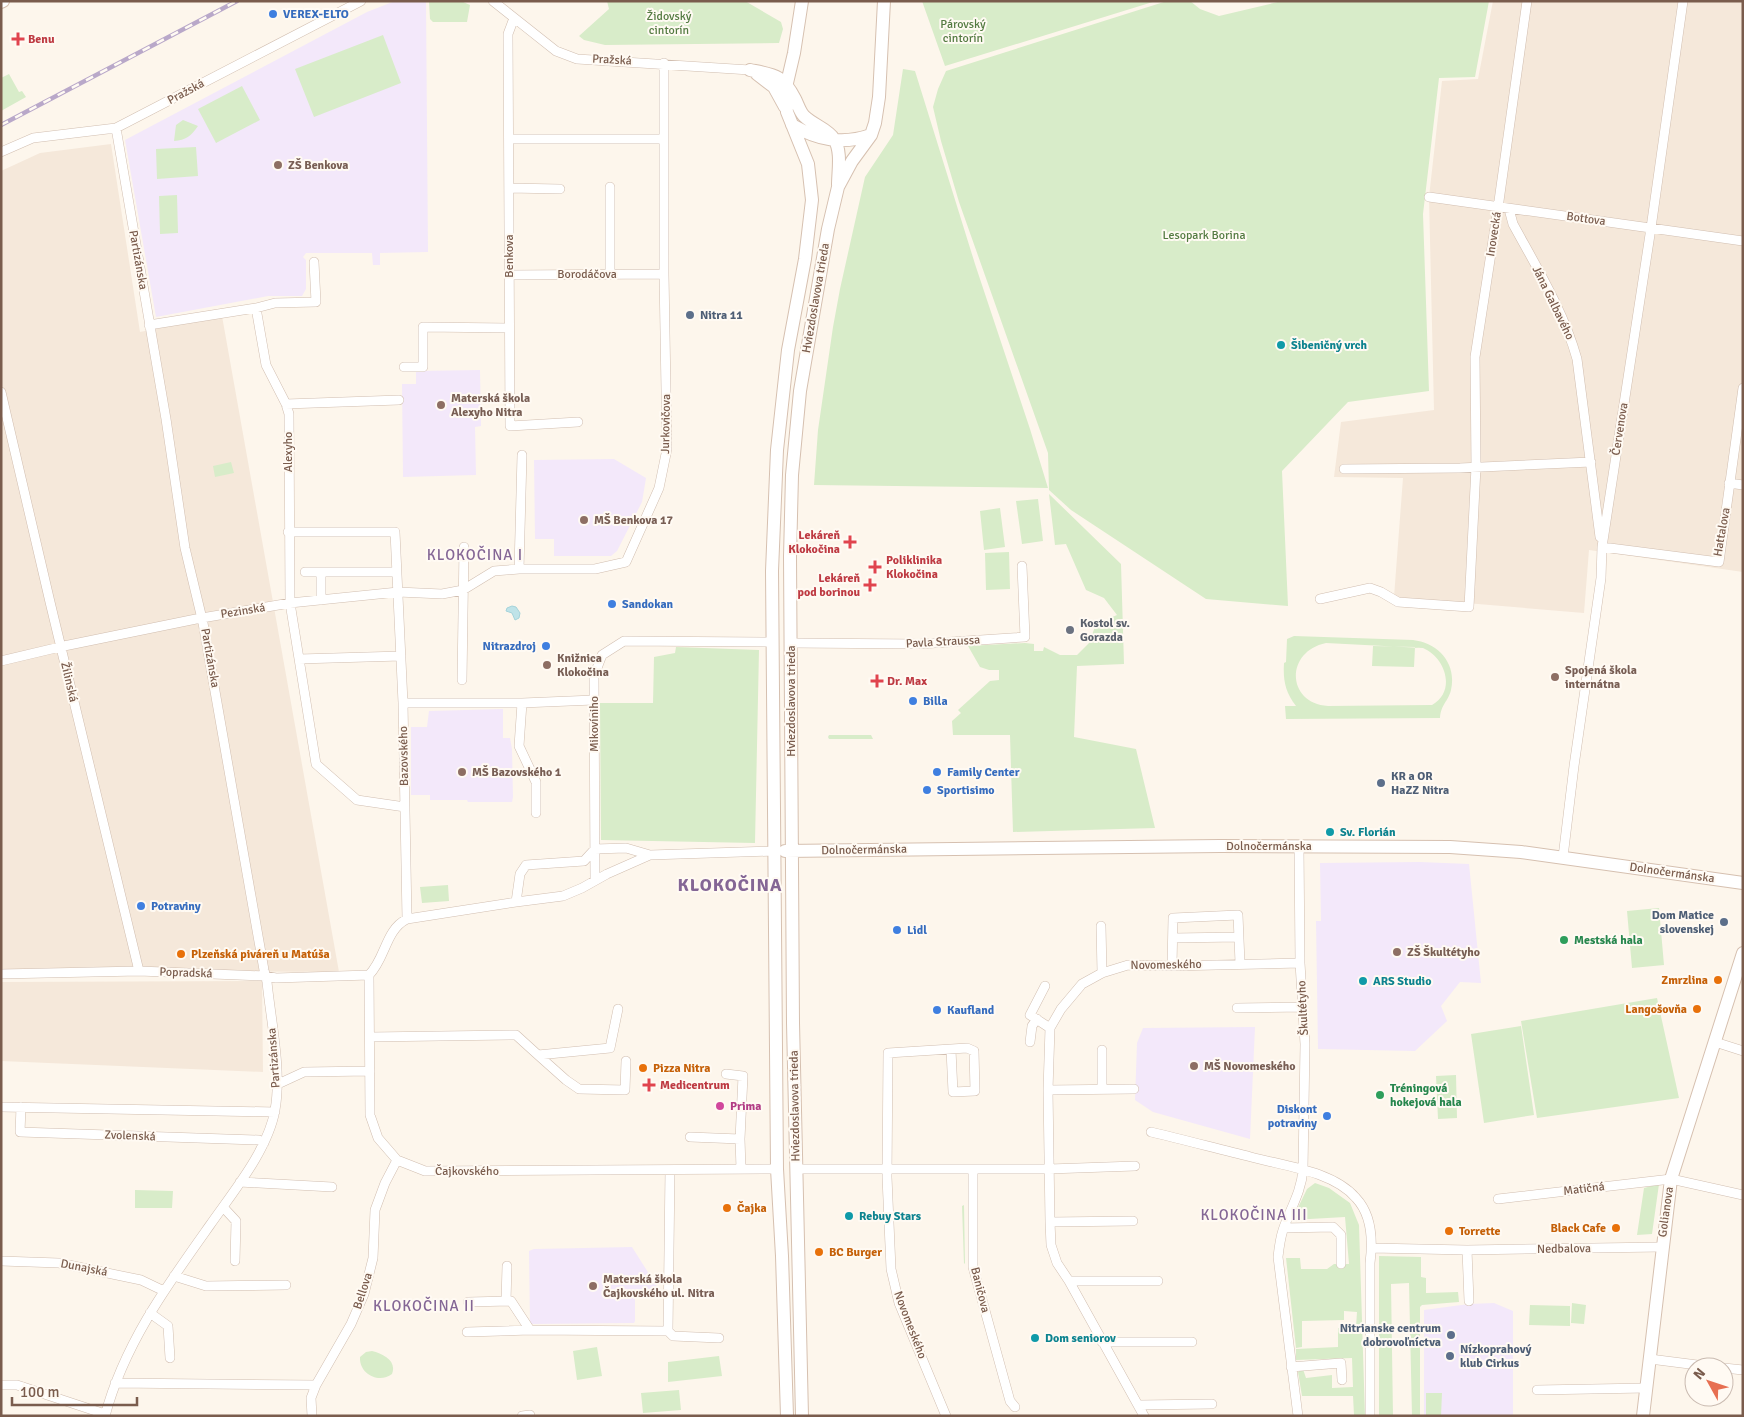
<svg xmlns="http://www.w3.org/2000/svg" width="1744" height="1417" font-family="Signika,sans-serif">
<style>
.residential{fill:#f5e8da}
.education{fill:#f3e8fa}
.green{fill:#d8ecc9;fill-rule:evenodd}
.water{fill:#bfe3e8;stroke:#a5d3da}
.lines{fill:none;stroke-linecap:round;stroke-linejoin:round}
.street-casing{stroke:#d1beb0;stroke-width:10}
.secondary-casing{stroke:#d6c0b0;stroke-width:14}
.street{stroke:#fff;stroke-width:9}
.secondary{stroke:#fff;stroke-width:12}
.rail-casing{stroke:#b9a8c9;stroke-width:4.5}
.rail{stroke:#fffaf3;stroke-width:2.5;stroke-dasharray:8;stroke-linecap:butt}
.shop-dot{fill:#3f7fe0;stroke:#fffaf3;stroke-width:2}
.health-dot{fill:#e0444e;stroke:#fffaf3;stroke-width:2}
.education-dot{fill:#8d6e63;stroke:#fffaf3;stroke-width:2}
.service-dot{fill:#5c6f8a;stroke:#fffaf3;stroke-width:2}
.culture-dot{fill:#0f9aa8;stroke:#fffaf3;stroke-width:2}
.worship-dot{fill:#6b7280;stroke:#fffaf3;stroke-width:2}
.leisure-dot{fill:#2e9e5b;stroke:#fffaf3;stroke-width:2}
.food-dot{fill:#e8710a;stroke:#fffaf3;stroke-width:2}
.hotel-dot{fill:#d1479c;stroke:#fffaf3;stroke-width:2}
.labels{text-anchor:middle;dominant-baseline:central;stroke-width:4;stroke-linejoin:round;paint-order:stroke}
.shop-label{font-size:12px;font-weight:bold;fill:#366cbe;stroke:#fffaf3;text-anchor:start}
.park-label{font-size:12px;fill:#537a41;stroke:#fffaf3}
.health-label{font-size:12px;font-weight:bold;fill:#be3a42;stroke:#fffaf3;text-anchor:start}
.street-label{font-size:12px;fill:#7a5c4d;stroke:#fffaf3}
.education-label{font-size:12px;font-weight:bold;fill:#785e54;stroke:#fffaf3;text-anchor:start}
.service-label{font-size:12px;font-weight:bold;fill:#4e5e75;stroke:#fffaf3;text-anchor:start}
.culture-label{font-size:12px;font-weight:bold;fill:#0d838f;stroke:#fffaf3;text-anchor:start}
.worship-label{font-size:12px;font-weight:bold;fill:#5b616d;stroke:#fffaf3;text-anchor:start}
.leisure-label{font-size:12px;font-weight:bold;fill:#27864d;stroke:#fffaf3;text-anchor:start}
.food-label{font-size:12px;font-weight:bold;fill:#c56008;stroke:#fffaf3;text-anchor:start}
.hotel-label{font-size:12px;font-weight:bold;fill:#b23c85;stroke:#fffaf3;text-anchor:start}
.quarter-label{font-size:15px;letter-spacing:1px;fill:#846695;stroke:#fffaf3}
.district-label{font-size:18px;font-weight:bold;letter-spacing:1px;fill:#846695;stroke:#fffaf3}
</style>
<rect width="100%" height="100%" fill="#fdf6ec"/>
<path class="residential" d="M1493 1H1743V572L1589 550 1584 613 1394 597 1403 478 1334 477 1341 422 1434 410 1429 197 1442 81 1478 79Z
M111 144 140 332 222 316 339 972 1 970V171L40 153Z
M262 981 263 1072 1 1061V982Z"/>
<path class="education" d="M395 1H426L428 252 380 253V265H373L372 253H306L303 257 306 260V289L302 296H268L156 317 125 140 367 12Z
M480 370 481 426 475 427 476 475 403 477 402 384H416V371Z
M614 459 646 478 642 502 617 551 611 556H554V539H535L534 460Z
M503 709V738H510L512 749 513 797 512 802H468L467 800H430V795H411V727H427L429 711Z
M1420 862 1469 864 1481 983 1460 982 1441 1006 1447 1021 1415 1051 1318 1049 1316 921H1321L1320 863Z
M1255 1027 1250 1139 1153 1112 1135 1100 1137 1043 1143 1028Z
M632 1247 658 1288 654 1297H635V1321L634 1323 530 1324 529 1251 534 1249Z
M1494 1303 1513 1311V1416H1424V1310L1469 1304Z"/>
<path class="green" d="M429 1H461L470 5 467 22H433L430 19Z
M607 1H745L781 22 783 29 779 43 605 45 584 40 579 36 609 9Z
M922 1H1156L945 66Z
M1167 1H1190L1200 9 1219 16 1282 1H1489L1475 77 1439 78 1423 214 1429 391 1348 402 1282 471 1288 606 1206 599 1071 510 1049 490 1048 453 959 202 941 141 933 107 938 89 946 71Z
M383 35 401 83 314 117 295 69Z
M903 69 915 71 975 264 1030 429 1048 488 814 485 818 430 833 327 840 289 865 177 893 135Z
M9 74 19 92 22 91 26 97 1 111V78Z
M242 86 260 120 216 143 198 109Z
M183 120 198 126C191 136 186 140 174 141L176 125Z
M196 147 198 176 157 179 156 149Z
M177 195 178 233 160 234 159 196Z
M231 462 234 473 215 477 213 466Z
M1049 494 1121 564 1124 664 1077 666 1074 737 1136 749 1155 828 1013 832 1010 735H953L952 721 961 713 958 710 990 681 999 680V670H989L980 667 968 646 1025 643 1034 644V651H1043L1044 647 1060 655H1077L1089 643 1096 624 1117 615 1104 598 1086 590 1066 544 1055 545Z
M1038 499 1043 541 1022 544 1016 501Z
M1000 508 1005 547 984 550 980 511Z
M1009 552 1010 589 986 590 985 553Z
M1294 636 1413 640C1438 643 1457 663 1451 690 1448 702 1441 704 1440 718L1286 719 1285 706H1296C1285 692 1283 680 1284 663L1286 662 1287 639ZM1326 643 1423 648C1445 657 1457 691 1432 705L1328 706C1287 704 1284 652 1326 643Z
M1373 646 1415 647 1414 667 1372 666Z
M676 647 759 650 755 843 601 840 600 703H653L654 657 675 653Z
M829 735H871L873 739H829L828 737Z
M448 885 449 901 422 903 420 887Z
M1659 908 1664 965 1632 968 1627 911Z
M1657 998 1679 1098 1537 1118 1521 1021Z
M1521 1026 1534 1115 1484 1123 1471 1034Z
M1456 1075 1457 1118 1438 1119 1436 1076Z
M1315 1183 1329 1188 1350 1203 1359 1225 1365 1416H1312L1354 1415 1353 1396H1302L1298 1372 1303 1369 1306 1378 1332 1375V1388L1353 1387 1352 1358 1296 1360V1349L1338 1347V1328L1356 1327 1357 1312 1344 1311V1320L1302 1321V1347L1296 1348 1286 1258H1300L1301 1269H1327L1334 1264H1349L1345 1217 1292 1220 1307 1189Z
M1659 1184 1652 1234 1637 1235 1644 1188Z
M135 1190 173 1191 172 1208H135Z
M964 1205 965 1263 964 1264 962 1206Z
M1379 1256 1421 1257V1277L1426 1278V1293L1458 1292 1459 1302 1422 1305 1420 1307V1416H1412L1409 1283 1391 1284 1393 1416H1379Z
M1572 1303 1586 1305 1584 1324 1571 1323Z
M1530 1305 1570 1306V1326L1529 1325Z
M597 1347 602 1376 577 1380 573 1351Z
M372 1351C384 1354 397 1361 392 1374 379 1384 359 1374 360 1357L366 1352Z
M719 1356 722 1376 668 1382V1362Z
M679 1390 681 1410 643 1413 641 1393Z
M1426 1393H1442L1441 1416H1426Z"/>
<path class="water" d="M512 606 516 607 520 613 519 618 515 620 512 613 506 611 507 608Z"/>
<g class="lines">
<g class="street-casing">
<path id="street" d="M493 1 556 51 577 59 750 70
M514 18 508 34 510 426 578 422
M509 139H663
M1 152 33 138 116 128 361 1
M610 187V274
M509 188 560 189
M1429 197 1743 241
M1509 209 1513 224C1537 268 1564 312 1577 359L1600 537
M509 275 664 274
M256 308 275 303 316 302 314 262
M149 325 256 308 266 365 286 404 289 414 290 603 316 764 357 800 405 807
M404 367H423V327L509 328
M1 392 50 602 139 971
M286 404 399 400
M1344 469 1460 468 1591 462
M1729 483 1743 485
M288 532H395L403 703 407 919
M1602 547 1719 562 1743 388
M519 569 522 455
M305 572H321
M1320 599 1370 588 1381 592 1398 602 1469 607 1476 467 1475 357 1498 208 1527 1
M321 600V572H396
M790 643 920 644 1025 637 1022 566
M299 659 401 656
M1 661 64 646 196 619 290 603 398 592 442 594 463 590 494 571 519 569H595L626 562 659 488 667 449 664 274V63
M462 680 464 547
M403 703H522L594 700
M522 703 519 746 536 782V813
M1563 857 1574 766 1601 578 1602 547 1651 228 1683 1
M595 880 594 676 602 655 624 641 773 642
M516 902 520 874 526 865 584 861 595 849 626 848 650 855 775 851
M1101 926 1102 973
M1173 938 1239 937
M1172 966 1173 918 1238 915 1240 963
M1 974 139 971 265 976 276 978 369 975
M369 975 370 1115 378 1138 397 1160 425 1171 777 1169
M369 975C386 958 385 930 407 919L516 902 563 896 582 888 607 874 650 855
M1045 986 1030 1015 1050 1028
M1237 1008 1303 1007
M370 1037 516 1035 538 1055 610 1048 618 1009
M1030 1042 1032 1026 1037 1019
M1715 1042 1743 1051
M538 1055 566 1080 579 1089 625 1090 626 1061
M726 1074 743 1076 740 1139 741 1169
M278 1084 304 1072 370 1071
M1102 1089V1050
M1048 1090 1134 1089
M1 1107 275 1112
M21 1107 20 1132 259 1140 264 1143
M1151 1132C1185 1140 1218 1149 1251 1157 1284 1166 1333 1171 1356 1198 1372 1215 1373 1240 1370 1263V1416
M690 1137 740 1139
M796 1169H1049L1135 1166
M973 1169V1267L1010 1401 1015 1407
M240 1182 332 1187
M1498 1199 1671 1179 1743 1195
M223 1207 236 1221 235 1261
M1050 1222 1133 1221
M1284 1228 1333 1227 1341 1235V1264
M1372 1248 1467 1250 1662 1247
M1467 1250 1469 1301
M1 1261 59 1263 141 1280 164 1291
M174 1276 206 1286 286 1285
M1069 1281H1158
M506 1301 507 1266
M468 1302 511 1301 530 1330
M150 1313 168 1326 170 1358
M668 1331 673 1336 719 1338
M467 1332 530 1330 668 1331 670 1170
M1102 1342H1192
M1650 1359 1713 1367
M1291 1367 1341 1363 1342 1380
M1724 1368 1743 1370
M115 1383 316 1385
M1 1385H17L105 1414
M1537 1390 1646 1388
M1139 1405 1212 1404
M105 1416C124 1344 168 1284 210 1225 233 1192 268 1150 275 1110 282 1071 271 1022 267 982L264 970 203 623 185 548 166 419 116 128
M312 1416 311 1398 316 1385 351 1324 364 1294 373 1258 375 1210 385 1183 397 1160
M522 1416 530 1415
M946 1416 899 1303 891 1269 887 1177 888 1053 967 1048 974 1051 975 1091 953 1092 951 1050
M1144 1416 1069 1281 1057 1263 1051 1245 1050 1222 1048 1090 1050 1028 1061 1009 1082 984 1102 973 1128 965 1172 966 1300 963
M1298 1416 1278 1257C1279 1248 1280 1239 1283 1230 1290 1209 1301 1193 1303 1170L1305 1044 1300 963 1299 846"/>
</g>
<g class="secondary-casing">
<path id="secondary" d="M1 2 3 1
M750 70C775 75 783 75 795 99 798 105 800 112 804 116 813 125 828 129 834 139 842 151 838 171 838 185
M757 74 774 87 785 107
M792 125C818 140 842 145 871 135
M785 851 1220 846 1450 847 1521 852 1743 883
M787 1416 782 1256 777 1169 772 571 777 450 788 350 805 259 812 200 808 164 787 112 786 100 787 83 794 53 802 1
M802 1416 793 1023 790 557 792 475 800 391 828 229 838 187 852 161 871 135 875 123 879 97 884 1
M1643 1416 1671 1179 1743 953"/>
</g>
<use href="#street" class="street"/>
<use href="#secondary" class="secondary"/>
<g class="rail-casing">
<path id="rail" d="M1 125 237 1"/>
</g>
<use href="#rail" class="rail"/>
</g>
<g class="shop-dot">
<circle cx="273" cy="14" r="5"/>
<circle cx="612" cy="604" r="5"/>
<circle cx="546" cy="646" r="5"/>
<circle cx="913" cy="701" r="5"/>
<circle cx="937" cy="772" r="5"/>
<circle cx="927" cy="790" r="5"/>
<circle cx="141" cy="906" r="5"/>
<circle cx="897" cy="930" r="5"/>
<circle cx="937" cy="1010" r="5"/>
<circle cx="1327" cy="1116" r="5"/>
</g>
<g class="health-dot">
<path d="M15.5 31.5h5v5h5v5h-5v5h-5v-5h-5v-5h5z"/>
<path d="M847.5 534.5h5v5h5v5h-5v5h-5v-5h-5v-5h5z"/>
<path d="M872.5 559.5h5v5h5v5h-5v5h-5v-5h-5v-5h5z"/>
<path d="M867.5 577.5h5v5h5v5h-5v5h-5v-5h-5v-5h5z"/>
<path d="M874.5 673.5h5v5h5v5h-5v5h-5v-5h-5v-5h5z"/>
<path d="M646.5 1077.5h5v5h5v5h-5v5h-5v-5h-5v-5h5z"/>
</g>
<g class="education-dot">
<circle cx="278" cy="165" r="5"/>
<circle cx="441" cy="405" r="5"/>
<circle cx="584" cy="520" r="5"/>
<circle cx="547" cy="665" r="5"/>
<circle cx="1555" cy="677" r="5"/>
<circle cx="462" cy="772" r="5"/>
<circle cx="1397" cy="952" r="5"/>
<circle cx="1194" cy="1066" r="5"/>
<circle cx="593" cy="1286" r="5"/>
</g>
<g class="service-dot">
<circle cx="690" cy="315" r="5"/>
<circle cx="1381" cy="783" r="5"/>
<circle cx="1724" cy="922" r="5"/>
<circle cx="1451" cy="1335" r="5"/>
<circle cx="1450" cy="1356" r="5"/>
</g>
<g class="culture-dot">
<circle cx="1281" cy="345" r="5"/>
<circle cx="1330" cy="832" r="5"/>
<circle cx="1363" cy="981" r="5"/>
<circle cx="849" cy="1216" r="5"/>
<circle cx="1035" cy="1338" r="5"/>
</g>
<circle class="worship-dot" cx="1070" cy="630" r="5"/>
<g class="leisure-dot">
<circle cx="1564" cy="940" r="5"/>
<circle cx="1380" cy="1095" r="5"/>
</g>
<g class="food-dot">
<circle cx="181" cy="954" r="5"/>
<circle cx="1718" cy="980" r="5"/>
<circle cx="1697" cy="1009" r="5"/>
<circle cx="643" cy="1068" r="5"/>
<circle cx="727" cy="1208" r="5"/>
<circle cx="1616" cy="1228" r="5"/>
<circle cx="1449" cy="1231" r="5"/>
<circle cx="819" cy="1252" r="5"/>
</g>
<circle class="hotel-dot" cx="720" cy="1106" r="5"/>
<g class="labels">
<g class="shop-label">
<text x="283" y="14">VEREX-ELTO</text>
<text x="622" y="604">Sandokan</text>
<text x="536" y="646" text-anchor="end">Nitrazdroj</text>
<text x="923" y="701">Billa</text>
<text x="947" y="772">Family Center</text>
<text x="937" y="790">Sportisimo</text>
<text x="151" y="906">Potraviny</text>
<text x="907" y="930">Lidl</text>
<text x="947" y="1010">Kaufland</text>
<text x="1317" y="1109" text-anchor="end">Diskont<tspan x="1317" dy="14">potraviny</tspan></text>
</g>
<g class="park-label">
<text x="669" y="16">Židovský<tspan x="669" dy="14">cintorín</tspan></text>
<text x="963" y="24">Párovský<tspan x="963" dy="14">cintorín</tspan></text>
<text x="1204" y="235">Lesopark Borina</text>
</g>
<g class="health-label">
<text x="28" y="39">Benu</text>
<text x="840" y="535" text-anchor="end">Lekáreň<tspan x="840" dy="14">Klokočina</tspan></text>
<text x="886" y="560">Poliklinika<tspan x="886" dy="14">Klokočina</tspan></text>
<text x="860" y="578" text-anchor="end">Lekáreň<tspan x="860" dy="14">pod borinou</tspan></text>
<text x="887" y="681">Dr. Max</text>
<text x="660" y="1085">Medicentrum</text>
</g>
<g class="street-label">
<text transform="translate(612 60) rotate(3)">Pražská</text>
<text transform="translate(186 92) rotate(-28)">Pražská</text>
<text transform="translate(1586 219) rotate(8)">Bottova</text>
<text transform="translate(1494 234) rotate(-81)">Inovecká</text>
<text transform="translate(509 256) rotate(-90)">Benkova</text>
<text transform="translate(138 260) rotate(80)">Partizánska</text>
<text x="587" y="274">Borodáčova</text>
<text transform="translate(816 298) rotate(-80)">Hviezdoslavova trieda</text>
<text transform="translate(1553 303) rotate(64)">Jána Galbavého</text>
<text transform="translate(666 424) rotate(-89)">Jurkovičova</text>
<text transform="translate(1620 429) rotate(-81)">Červenova</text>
<text transform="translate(288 452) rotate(-90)">Alexyho</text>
<text transform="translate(1722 532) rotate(-80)">Hattalova</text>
<text transform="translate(243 611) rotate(-9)">Pezinská</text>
<text transform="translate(943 642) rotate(-3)">Pavla Straussa</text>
<text transform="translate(210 658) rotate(80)">Partizánska</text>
<text transform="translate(69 682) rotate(77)">Žilinská</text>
<text transform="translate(791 701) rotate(-90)">Hviezdoslavova trieda</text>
<text transform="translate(594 724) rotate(-90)">Mikovíniho</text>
<text transform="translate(404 756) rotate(-91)">Bazovského</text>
<text x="1269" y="846">Dolnočermánska</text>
<text transform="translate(864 850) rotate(-1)">Dolnočermánska</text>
<text transform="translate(1672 873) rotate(8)">Dolnočermánska</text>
<text transform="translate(1166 965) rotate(-1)">Novomeského</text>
<text transform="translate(186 973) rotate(2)">Popradská</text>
<text transform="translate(1303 1008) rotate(-93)">Škultétyho</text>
<text transform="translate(274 1058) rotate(-94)">Partizánska</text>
<text transform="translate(795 1106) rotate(-91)">Hviezdoslavova trieda</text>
<text transform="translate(130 1136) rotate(2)">Zvolenská</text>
<text x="467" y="1171">Čajkovského</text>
<text transform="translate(1584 1189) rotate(-7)">Matičná</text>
<text transform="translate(1666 1212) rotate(-82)">Golianova</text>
<text transform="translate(1564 1249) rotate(-1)">Nedbalova</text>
<text transform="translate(84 1268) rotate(11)">Dunajská</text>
<text transform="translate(980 1290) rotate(76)">Baničova</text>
<text transform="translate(363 1291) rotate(-72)">Bellova</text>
<text transform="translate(910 1325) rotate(69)">Novomeského</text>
</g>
<g class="education-label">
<text x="288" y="165">ZŠ Benkova</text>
<text x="451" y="398">Materská škola<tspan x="451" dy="14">Alexyho Nitra</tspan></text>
<text x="594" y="520">MŠ Benkova 17</text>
<text x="557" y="658">Knižnica<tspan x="557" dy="14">Klokočina</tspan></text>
<text x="1565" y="670">Spojená škola<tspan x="1565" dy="14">internátna</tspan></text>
<text x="472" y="772">MŠ Bazovského 1</text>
<text x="1407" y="952">ZŠ Škultétyho</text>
<text x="1204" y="1066">MŠ Novomeského</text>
<text x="603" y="1279">Materská škola<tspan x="603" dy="14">Čajkovského ul. Nitra</tspan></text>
</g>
<g class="service-label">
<text x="700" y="315">Nitra 11</text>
<text x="1391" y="776">KR a OR<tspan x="1391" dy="14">HaZZ Nitra</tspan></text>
<text x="1714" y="915" text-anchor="end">Dom Matice<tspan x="1714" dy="14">slovenskej</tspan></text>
<text x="1441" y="1328" text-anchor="end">Nitrianske centrum<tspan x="1441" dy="14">dobrovoľníctva</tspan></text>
<text x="1460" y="1349">Nízkoprahový<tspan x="1460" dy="14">klub Cirkus</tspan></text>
</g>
<g class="culture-label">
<text x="1291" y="345">Šibeničný vrch</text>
<text x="1340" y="832">Sv. Florián</text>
<text x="1373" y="981">ARS Studio</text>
<text x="859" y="1216">Rebuy Stars</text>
<text x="1045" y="1338">Dom seniorov</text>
</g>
<g class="worship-label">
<text x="1080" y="623">Kostol sv.<tspan x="1080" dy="14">Gorazda</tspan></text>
</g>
<g class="leisure-label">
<text x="1574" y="940">Mestská hala</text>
<text x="1390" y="1088">Tréningová<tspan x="1390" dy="14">hokejová hala</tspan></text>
</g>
<g class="food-label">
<text x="191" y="954">Plzeňská piváreň u Matúša</text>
<text x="1708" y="980" text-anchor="end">Zmrzlina</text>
<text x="1687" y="1009" text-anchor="end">Langošovňa</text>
<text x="653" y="1068">Pizza Nitra</text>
<text x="737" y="1208">Čajka</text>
<text x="1606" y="1228" text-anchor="end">Black Cafe</text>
<text x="1459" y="1231">Torrette</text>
<text x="829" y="1252">BC Burger</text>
</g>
<g class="hotel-label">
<text x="730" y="1106">Prima</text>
</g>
<g class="quarter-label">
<text x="475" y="555">KLOKOČINA I</text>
<text x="1254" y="1215">KLOKOČINA III</text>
<text x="424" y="1306">KLOKOČINA II</text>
</g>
<g class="district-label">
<text x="730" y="885">KLOKOČINA</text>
</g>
</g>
<rect width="1744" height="1417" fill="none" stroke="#7a5c4d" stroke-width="5"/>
<g transform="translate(1709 1382) rotate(310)"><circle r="24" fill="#fffaf3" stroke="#cabbb1"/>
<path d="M0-4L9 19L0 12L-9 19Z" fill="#e76f51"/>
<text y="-8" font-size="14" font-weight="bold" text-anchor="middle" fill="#7a5c4d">N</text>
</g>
<path d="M12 1397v8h125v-8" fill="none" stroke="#7a5c4d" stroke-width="2.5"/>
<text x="20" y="1397" font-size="15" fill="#7a5c4d" stroke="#fffaf3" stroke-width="4" paint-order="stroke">100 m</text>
</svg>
